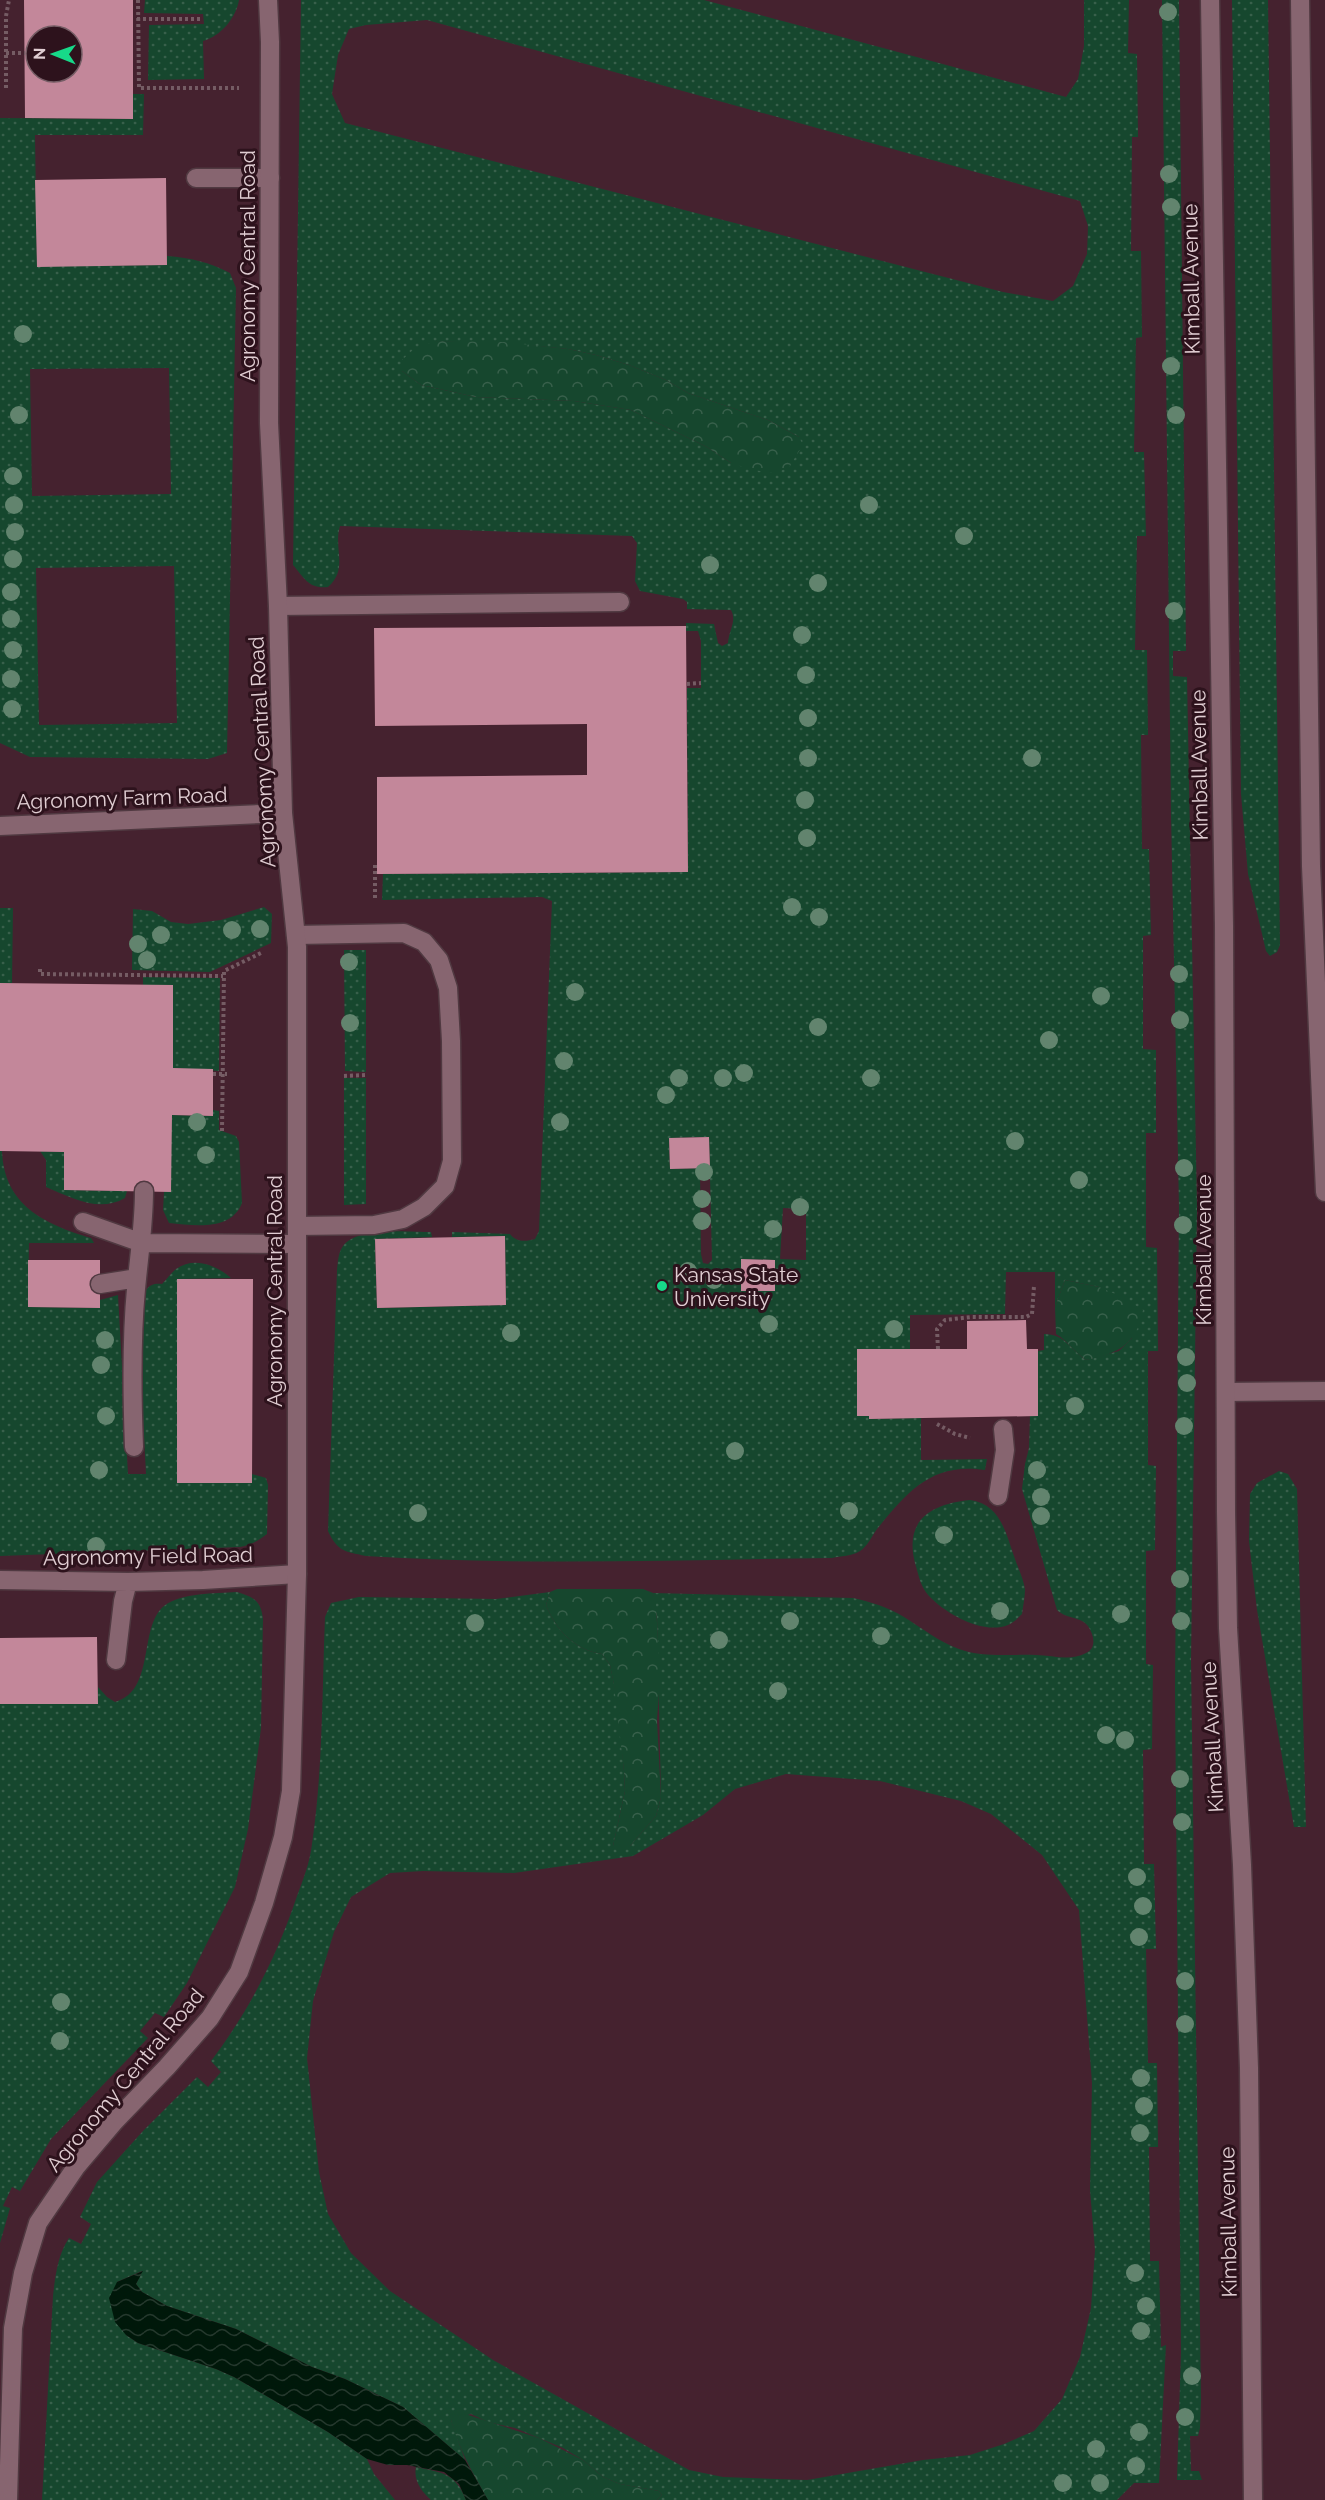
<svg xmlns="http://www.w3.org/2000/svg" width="1325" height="2500" font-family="Raleway,sans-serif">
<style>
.built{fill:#45222f;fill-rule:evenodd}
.grass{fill:url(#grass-dots);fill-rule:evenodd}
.forest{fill:url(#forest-crowns)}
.water{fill:url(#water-waves)}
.building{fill:#c3879a;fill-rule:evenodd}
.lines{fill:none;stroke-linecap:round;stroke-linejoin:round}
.lane-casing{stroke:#503941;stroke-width:21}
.street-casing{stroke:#503941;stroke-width:21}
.secondary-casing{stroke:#503941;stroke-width:21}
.path{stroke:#755c64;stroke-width:4;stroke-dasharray:3 3;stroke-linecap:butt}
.lane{stroke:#876570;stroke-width:18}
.street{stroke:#876570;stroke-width:18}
.secondary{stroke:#876570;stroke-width:18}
.tree{fill:#62846e}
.poi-dot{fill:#17d989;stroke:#2d121c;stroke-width:2}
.labels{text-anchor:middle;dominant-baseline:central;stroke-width:6;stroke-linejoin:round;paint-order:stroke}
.street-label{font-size:21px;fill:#e0cdd2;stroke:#2d121c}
.poi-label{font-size:21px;fill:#e0cdd2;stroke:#2d121c;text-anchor:start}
</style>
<defs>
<pattern id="grass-dots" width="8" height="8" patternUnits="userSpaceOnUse" patternTransform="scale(1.5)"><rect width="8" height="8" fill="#16472e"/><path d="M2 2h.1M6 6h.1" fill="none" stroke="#38604b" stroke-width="1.8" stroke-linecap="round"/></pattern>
<pattern id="forest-crowns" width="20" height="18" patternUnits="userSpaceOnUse" patternTransform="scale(1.5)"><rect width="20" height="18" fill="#16472e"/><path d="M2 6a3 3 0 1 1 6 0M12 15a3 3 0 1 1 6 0" fill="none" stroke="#38604b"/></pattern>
<pattern id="water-waves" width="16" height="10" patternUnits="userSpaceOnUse" patternTransform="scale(1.5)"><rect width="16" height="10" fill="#00180a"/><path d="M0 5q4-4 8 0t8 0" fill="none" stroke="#25382d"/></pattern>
</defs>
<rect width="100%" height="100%" fill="#381c25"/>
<path class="built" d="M0 0H1325V2500H0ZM36 36H72V72H36Z"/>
<path class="grass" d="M145 0H239C236 18 221 36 203 41L204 79 148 80 149 25 204 24 203 14 144 13Z
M301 0H704L1066 97 1078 79 1084 46V0H1129L1128 53 1137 54 1138 137H1132L1131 251H1141L1142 337 1136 338 1134 452H1144L1146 536H1137L1135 650H1147L1148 735H1141L1142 849H1149L1151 935 1143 936V1049L1156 1050V1133H1146V1247L1157 1248 1158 1351H1148V1465L1156 1466 1155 1550 1146 1551V1664L1153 1665 1152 1749 1143 1750 1144 1864H1154L1156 1949H1146L1148 2063H1157L1158 2147H1149L1150 2261H1159L1161 2347 1166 2345 1159 2483H1134L1117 2500H657L662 2495 659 2491 620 2484 603 2477 583 2460 563 2448 515 2428 488 2422 471 2414 451 2420 465 2460 403 2407 345 2379 312 2367 236 2329 167 2306 142 2292 136 2284 142 2271 117 2282 126 2335 138 2343 216 2369 234 2377 328 2432 367 2459 374 2474 395 2500H42L53 2296C55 2277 58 2254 69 2238L81 2244 91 2224 80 2217 97 2182 143 2131 197 2077 208 2087 221 2072 211 2061C249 2011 277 1956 297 1896 303 1880 310 1862 312 1844 323 1769 322 1693 325 1617L331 1603 359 1597 496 1599 550 1592 546 1605C556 1630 575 1650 602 1654L610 1665 618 1703 624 1771 625 1791 613 1846H630L656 1816 661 1797 657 1618 653 1593 853 1598C871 1602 888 1607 904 1617 922 1628 939 1642 959 1649 984 1658 1010 1654 1036 1655 1053 1655 1069 1662 1086 1653 1097 1648 1094 1635 1088 1626 1080 1616 1066 1619 1057 1610L1022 1489 1025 1464 1029 1448 1030 1415H1038V1351L1044 1350V1334C1065 1334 1070 1349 1086 1360L1119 1351 1132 1338 1099 1287 1065 1280 1055 1307V1272H1006L1005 1314 910 1315V1349H857V1416H869L870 1419 921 1418V1460L987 1459 985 1470C932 1462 908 1491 877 1529 872 1536 867 1547 860 1551 852 1556 841 1556 832 1558 677 1560 521 1566 366 1556 344 1551 338 1552 328 1531L337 1270C338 1262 338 1253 343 1246 358 1226 408 1232 431 1232L432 1237 375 1239 377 1308 506 1305 505 1236 452 1237V1232L510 1234C516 1242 525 1242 535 1239L539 1231 552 901 542 897 382 900 383 874 688 872 687 688H701V641L698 631H686V623L714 624 718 643 722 646 728 643C729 630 737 621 731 610L687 609V602L683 599 640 591 635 581 637 543 632 536 340 526C333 549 349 568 328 587 309 589 305 579 293 565ZM427 20 1080 201 1088 226 1087 254 1073 286 1053 301 1003 292 345 123 332 94 338 55 349 29 366 25ZM437 341 537 346 568 349 596 355 629 365 666 380 688 393 768 420 799 437 731 463 707 447 631 410 574 401 476 397 421 385 402 371ZM709 1137 712 1260 708 1264 703 1263 701 1254 700 1168 670 1169 669 1138ZM783 1208 806 1209V1260L780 1259ZM741 1259 775 1260 774 1287ZM786 1774 880 1781 961 1801 991 1814 1042 1855 1079 1910 1092 2083 1090 2190 1095 2250 1091 2308 1080 2357 1062 2399 1034 2431 1004 2444 970 2455 923 2460 807 2480 723 2477 689 2470 493 2360 390 2291 351 2253 328 2214 319 2172 307 2058 313 2001 334 1932 351 1897 390 1873 423 1871 514 1873 633 1856 703 1815 735 1789Z
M1162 0H1179L1186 651H1173V676L1187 677 1197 1207 1191 1661 1201 2400 1200 2428 1198 2436H1190L1191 2471H1199L1202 2480H1177L1181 2352 1175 1689 1179 1207 1171 815Z
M1232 0H1268L1280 945 1277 952 1270 956 1266 951 1248 874 1241 794Z
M133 94H144L143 135H35L37 266 167 265V256C191 258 209 262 230 273L236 288 227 753 208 759 30 757 0 743V118L133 119ZM169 368 171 494 32 496 30 369ZM174 566 177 723 39 725 36 568Z
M264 907 272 914 271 943 210 972 132 970 133 909 152 911 171 922 188 924 221 920Z
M0 908H13L12 983H0Z
M344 950H366V1072L345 1071Z
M143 977 220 978 219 1071 173 1068V985H143Z
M344 1078H366V1204L344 1205Z
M213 1110 219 1111V1130L236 1136 239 1142 242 1203C231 1232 193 1225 169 1223L163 1210 164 1192 172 1115 212 1116Z
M0 1151H2C4 1205 44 1224 91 1238L94 1243H29L28 1307 100 1308V1300L118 1295 128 1474H146C144 1422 137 1370 142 1317 143 1309 142 1298 146 1290 150 1284 156 1283 162 1284 167 1279 171 1273 176 1269 194 1256 216 1265 231 1278L177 1279V1482L252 1483V1474L266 1478 268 1485 267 1534C258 1541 251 1545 240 1547L0 1556Z
M40 1151 64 1152V1190L127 1191 125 1198C99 1213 72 1198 46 1187V1160Z
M1279 1471 1288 1474 1297 1489 1306 1827H1294L1257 1610 1249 1541 1250 1494 1257 1483Z
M970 1500C1001 1504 1006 1534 1015 1559 1018 1568 1024 1580 1025 1590 1025 1597 1023 1606 1022 1614 1018 1618 1013 1623 1008 1625 983 1635 946 1614 929 1596 920 1586 919 1576 915 1563 904 1520 931 1504 970 1500Z
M237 1592C254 1597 261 1601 263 1619L261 1728 248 1829 235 1887 187 1983 164 2017 155 2013 140 2031 148 2038 51 2139 20 2191 12 2187 3 2206 10 2208 0 2243V1704H97L98 1687 107 1697 115 1702C156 1691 138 1627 164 1606 182 1592 215 1594 237 1592Z
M416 2467C442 2473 455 2472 466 2500H431C422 2492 413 2480 416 2467Z"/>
<path class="forest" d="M437 341 503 342 568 349 596 355 629 365 666 380 688 393 768 420 799 437 803 445 789 467 776 473 753 470 731 463 707 447 631 410 574 401 476 397 421 385 402 371V360L415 348Z
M1065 1280 1099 1287 1120 1296 1143 1310C1137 1344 1118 1354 1086 1360 1074 1352 1068 1341 1056 1334L1055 1307Z
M557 1589H643L653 1593 656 1604 660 1680 657 1720 661 1797 656 1816 630 1846 618 1852 613 1846 625 1791 624 1771 614 1685 610 1665 602 1654C575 1650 556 1630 546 1605L550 1592Z
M456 2411 539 2438 583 2460 603 2477 620 2484 659 2491 662 2495 657 2500H488C473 2474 459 2449 451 2420Z"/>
<path class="water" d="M143 2271 136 2284 142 2292 167 2306 236 2329 312 2367 345 2379 403 2407 465 2460 488 2500H466L459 2484 444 2472 407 2465H388L367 2459 328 2432 234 2377 216 2369 138 2343 126 2335 115 2322 109 2298 117 2282Z"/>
<path class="building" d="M24 0H133V119L25 118ZM36 36H72V72H36Z
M166 178 167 265 37 267 35 180Z
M686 626 688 872 377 874V777L587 775V724L375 726 374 628Z
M0 983 173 985V1068L213 1069V1116L172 1115 171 1192 64 1190V1152L0 1151Z
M709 1137 710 1168 670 1169 669 1138Z
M505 1236 506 1305 377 1308 375 1239Z
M741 1259 775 1260V1291H741Z
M28 1260H100V1308L28 1307Z
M177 1279H253L252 1483H177Z
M1026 1320 1027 1349H1038V1416L869 1419V1416H857V1349H967V1321Z
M97 1637 98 1704H0V1638Z"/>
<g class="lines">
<g class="lane-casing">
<path id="lane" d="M196 178H270
M278 606 620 602
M0 826 283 813
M296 935 404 933 424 942 439 960 448 988 451 1041 452 1161 445 1186 424 1207 403 1219 374 1225 297 1226
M83 1222 142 1243 296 1244
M100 1284 137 1278
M1226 1392 1325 1391
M134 1447C132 1395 131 1341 136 1289 139 1256 144 1224 144 1191
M998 1496 1005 1450 1003 1429
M0 1580 128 1582 203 1580 297 1574
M116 1660 123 1601 128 1582"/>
</g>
<g class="street-casing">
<path id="street" d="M8 2500 13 2328 23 2273 38 2223 76 2167 115 2121 167 2067 210 2018 239 1972 264 1903 283 1837 291 1791 297 1574V947L283 813 278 606 269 423 270 42 268 0"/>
</g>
<g class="secondary-casing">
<path id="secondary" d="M1210 0 1224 926 1226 1512 1228 1628 1242 1865 1249 2068 1253 2500
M1300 0 1311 866 1325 1192"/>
</g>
<path class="path" d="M138 0 139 88H239
M137 19H203
M6 53H25
M6 88V16L9 0
M687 684 701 683
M375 865V900
M40 969V974L223 976
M213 1074H227
M344 1076 366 1075
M222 1131 224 971 263 952
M938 1349 937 1329 945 1320 971 1317H1026L1032 1314 1034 1286
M937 1424 955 1434 970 1438"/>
<use href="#lane" class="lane"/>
<use href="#street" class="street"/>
<use href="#secondary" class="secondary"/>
</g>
<g class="tree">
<circle cx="1168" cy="12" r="9"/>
<circle cx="1169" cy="174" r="9"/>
<circle cx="1171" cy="207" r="9"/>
<circle cx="23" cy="334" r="9"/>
<circle cx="1171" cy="366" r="9"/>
<circle cx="19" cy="415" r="9"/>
<circle cx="1176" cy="415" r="9"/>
<circle cx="13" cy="476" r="9"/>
<circle cx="14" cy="505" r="9"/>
<circle cx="869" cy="505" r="9"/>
<circle cx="15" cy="532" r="9"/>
<circle cx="964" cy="536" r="9"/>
<circle cx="13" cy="559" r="9"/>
<circle cx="710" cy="565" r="9"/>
<circle cx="818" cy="583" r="9"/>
<circle cx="11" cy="592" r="9"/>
<circle cx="1174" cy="611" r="9"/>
<circle cx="11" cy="619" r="9"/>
<circle cx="802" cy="635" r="9"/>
<circle cx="13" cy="650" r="9"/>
<circle cx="806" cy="675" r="9"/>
<circle cx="11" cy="679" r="9"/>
<circle cx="12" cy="709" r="9"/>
<circle cx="808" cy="718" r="9"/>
<circle cx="808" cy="758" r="9"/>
<circle cx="1032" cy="758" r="9"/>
<circle cx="805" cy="800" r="9"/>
<circle cx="807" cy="838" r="9"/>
<circle cx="792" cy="907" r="9"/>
<circle cx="819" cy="917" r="9"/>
<circle cx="260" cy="929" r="9"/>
<circle cx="232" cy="930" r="9"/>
<circle cx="161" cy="935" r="9"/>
<circle cx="138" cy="944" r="9"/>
<circle cx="147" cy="960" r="9"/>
<circle cx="349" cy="962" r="9"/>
<circle cx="1179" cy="974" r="9"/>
<circle cx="575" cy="992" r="9"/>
<circle cx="1101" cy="996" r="9"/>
<circle cx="1180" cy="1020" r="9"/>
<circle cx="350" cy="1023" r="9"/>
<circle cx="818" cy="1027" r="9"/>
<circle cx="1049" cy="1040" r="9"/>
<circle cx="564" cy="1061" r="9"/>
<circle cx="744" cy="1073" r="9"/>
<circle cx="679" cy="1078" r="9"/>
<circle cx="723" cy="1078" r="9"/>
<circle cx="871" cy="1078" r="9"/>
<circle cx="666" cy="1095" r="9"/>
<circle cx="197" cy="1122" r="9"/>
<circle cx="560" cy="1122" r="9"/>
<circle cx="1015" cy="1141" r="9"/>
<circle cx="206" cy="1155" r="9"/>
<circle cx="1184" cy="1168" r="9"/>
<circle cx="704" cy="1172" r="9"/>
<circle cx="1079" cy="1180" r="9"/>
<circle cx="702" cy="1199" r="9"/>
<circle cx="800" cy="1207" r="9"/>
<circle cx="702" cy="1221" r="9"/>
<circle cx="1183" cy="1225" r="9"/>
<circle cx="773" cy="1229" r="9"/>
<circle cx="688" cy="1271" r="9"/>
<circle cx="714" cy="1280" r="9"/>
<circle cx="769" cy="1324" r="9"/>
<circle cx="894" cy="1329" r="9"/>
<circle cx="511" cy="1333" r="9"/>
<circle cx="105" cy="1340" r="9"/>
<circle cx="1186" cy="1357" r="9"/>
<circle cx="101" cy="1365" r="9"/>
<circle cx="1187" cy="1383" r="9"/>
<circle cx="1075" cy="1406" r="9"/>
<circle cx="106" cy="1416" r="9"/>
<circle cx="1184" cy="1426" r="9"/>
<circle cx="735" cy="1451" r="9"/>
<circle cx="99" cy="1470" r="9"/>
<circle cx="1037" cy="1470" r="9"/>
<circle cx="1041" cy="1497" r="9"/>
<circle cx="849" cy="1511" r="9"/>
<circle cx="418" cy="1513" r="9"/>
<circle cx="1041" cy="1516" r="9"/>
<circle cx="944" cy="1535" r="9"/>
<circle cx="96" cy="1546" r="9"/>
<circle cx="1180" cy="1579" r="9"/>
<circle cx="1000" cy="1611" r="9"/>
<circle cx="1121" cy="1614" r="9"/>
<circle cx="790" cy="1621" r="9"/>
<circle cx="1181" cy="1621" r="9"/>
<circle cx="475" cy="1623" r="9"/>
<circle cx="881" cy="1636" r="9"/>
<circle cx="719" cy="1640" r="9"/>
<circle cx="778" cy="1691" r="9"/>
<circle cx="1106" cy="1735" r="9"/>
<circle cx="1125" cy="1740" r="9"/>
<circle cx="1180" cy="1779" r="9"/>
<circle cx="1182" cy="1822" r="9"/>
<circle cx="1137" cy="1877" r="9"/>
<circle cx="1143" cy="1906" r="9"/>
<circle cx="1139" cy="1937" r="9"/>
<circle cx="1185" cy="1981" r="9"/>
<circle cx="61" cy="2002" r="9"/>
<circle cx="1185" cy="2024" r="9"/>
<circle cx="60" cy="2041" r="9"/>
<circle cx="1141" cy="2078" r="9"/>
<circle cx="1144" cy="2106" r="9"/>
<circle cx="1140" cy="2133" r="9"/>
<circle cx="1135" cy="2273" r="9"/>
<circle cx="1146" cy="2306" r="9"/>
<circle cx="1141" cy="2331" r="9"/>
<circle cx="1192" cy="2376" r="9"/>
<circle cx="1185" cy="2417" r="9"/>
<circle cx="1139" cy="2432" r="9"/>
<circle cx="1096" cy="2449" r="9"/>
<circle cx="1136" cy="2466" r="9"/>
<circle cx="1063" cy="2483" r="9"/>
<circle cx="1100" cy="2483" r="9"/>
</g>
<circle class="poi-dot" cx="662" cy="1286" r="6"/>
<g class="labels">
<g class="street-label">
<text transform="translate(247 266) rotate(-90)">Agronomy Central Road</text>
<text transform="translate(1191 279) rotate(-91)">Kimball Avenue</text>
<text transform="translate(262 752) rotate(-93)">Agronomy Central Road</text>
<text transform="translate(1199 765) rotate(-91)">Kimball Avenue</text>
<text transform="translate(122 798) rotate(-2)">Agronomy Farm Road</text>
<text transform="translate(1203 1250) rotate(-90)">Kimball Avenue</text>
<text transform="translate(274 1291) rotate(-90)">Agronomy Central Road</text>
<text transform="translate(148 1556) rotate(-1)">Agronomy Field Road</text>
<text transform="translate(1212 1737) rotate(-93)">Kimball Avenue</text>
<text transform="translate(125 2080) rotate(-50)">Agronomy Central Road</text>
<text transform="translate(1228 2222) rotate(-91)">Kimball Avenue</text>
</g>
<g class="poi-label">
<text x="674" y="1274">Kansas State<tspan x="674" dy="24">University</tspan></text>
</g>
</g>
<g transform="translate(54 54) rotate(271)"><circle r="28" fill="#2d121c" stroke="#755d65" stroke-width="1.5"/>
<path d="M0-4.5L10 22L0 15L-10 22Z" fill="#17d989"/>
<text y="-9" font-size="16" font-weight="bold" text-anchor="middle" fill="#e0cdd2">N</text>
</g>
</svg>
